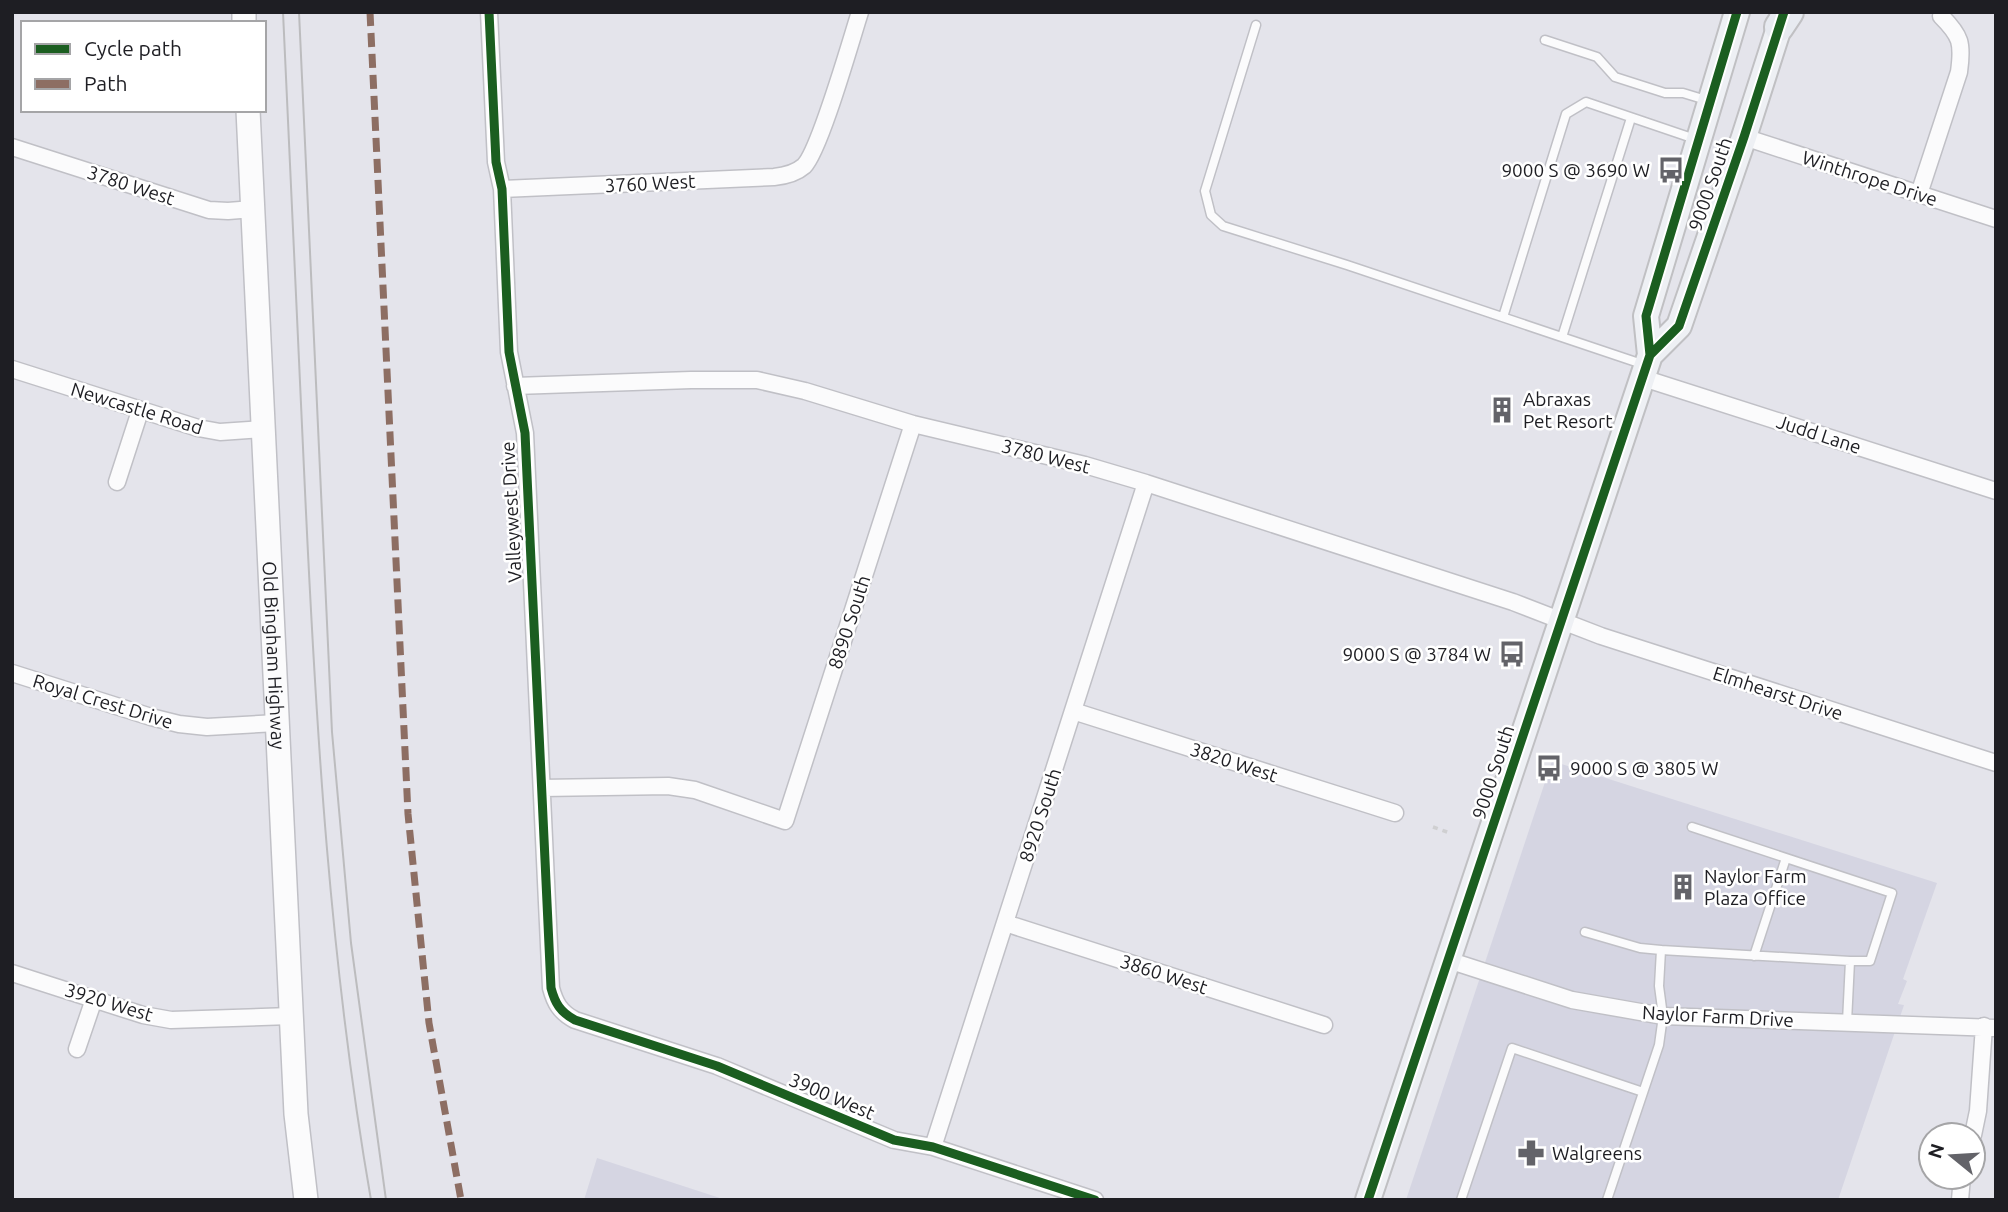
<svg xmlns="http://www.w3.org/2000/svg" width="2008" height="1212" font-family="Ubuntu,sans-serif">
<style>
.built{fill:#d5d5e2}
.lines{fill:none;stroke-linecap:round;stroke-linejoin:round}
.lane-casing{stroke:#c0c0c6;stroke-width:11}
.street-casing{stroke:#c0c0c6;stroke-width:19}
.secondary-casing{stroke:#c0c0c6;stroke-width:26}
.primary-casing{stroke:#c0c0c3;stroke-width:28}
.highway-casing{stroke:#c0c0c3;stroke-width:32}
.path{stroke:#cfcfd1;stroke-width:3.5;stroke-dasharray:5 5;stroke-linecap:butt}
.lane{stroke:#fbfbfc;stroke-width:8}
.street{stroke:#fbfbfc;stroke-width:16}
.secondary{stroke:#fbfbfc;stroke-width:23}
.primary{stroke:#eef0f4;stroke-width:24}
.highway{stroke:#e7eaf0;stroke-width:28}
.tram{stroke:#bcbcbe;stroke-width:2}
.quiet{stroke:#8d6e63;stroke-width:7;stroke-dasharray:14 7;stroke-linecap:butt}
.cycleway-casing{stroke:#fff;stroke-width:13}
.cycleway{stroke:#1b5e20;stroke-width:9}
.labels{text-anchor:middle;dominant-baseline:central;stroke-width:5;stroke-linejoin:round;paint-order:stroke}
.poi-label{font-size:19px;fill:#1e1e23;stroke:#fff;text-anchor:start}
.street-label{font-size:19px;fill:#1e1e23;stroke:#fff}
</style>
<rect width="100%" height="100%" fill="#e4e4eb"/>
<path class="built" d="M1552 761 1937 883 1903 979 1907 981 1898 1004 1904 1005 1838 1200H1406Z
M597 1158 726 1200H584Z"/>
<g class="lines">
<g class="lane-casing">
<path id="lane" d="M1256 25 1205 191 1211 215 1223 226 1347 265 1645 365
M1545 40 1597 57 1615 77 1665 93H1683L1706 100
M1503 317 1566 114 1586 102 1695 139
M1562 337 1631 118
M1692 827 1892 893 1870 961H1850
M1585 932 1640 948 1661 950
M1754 956 1786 858
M1461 1200 1512 1048 1643 1092
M1607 1200 1659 1045 1663 1016 1659 986 1661 950 1850 961 1847 1022"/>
</g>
<g class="street-casing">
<path id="street" d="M489 12 496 162 502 189 509 352 525 433 551 988C555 1003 560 1012 575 1020L717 1066 894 1140 933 1147 1095 1200
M1744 137 1996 219
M12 147 209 210 228 211 253 209
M502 189 774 177C784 176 796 173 804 166 820 150 851 40 860 12
M1919 194 1959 72C1963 43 1961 36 1941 16
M12 369 198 428 220 432 263 429
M1643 378 1996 491
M515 386 691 380H757L805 391 913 424 1085 465 1146 483 1513 602 1601 636 1996 763
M117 482 140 411
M12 673 151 717 179 724 207 727 277 723
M1073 711 1395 813
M542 788 668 786 695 790 785 821 913 424
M1005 923 1324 1025
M1448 960 1572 1000 1663 1016 1996 1028
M12 973 143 1015 171 1020 291 1016
M77 1049 94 999
M1973 1135 1978 1111 1984 1026
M933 1147 1146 483
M1960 1200 1962 1177"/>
</g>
<g class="secondary-casing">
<g id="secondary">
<path d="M244 12V23"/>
<path id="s1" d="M248 110 296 1114 306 1200"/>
</g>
</g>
<g class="primary-casing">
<path id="primary" d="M1650 355 1679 326 1744 137 1784 12
M1368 1200 1650 355 1646 316 1737 12"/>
</g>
<g class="highway-casing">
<path id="highway" d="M1779 27 1789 12"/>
</g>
<path class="path" d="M1433 827 1450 833"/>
<use href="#lane" class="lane"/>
<use href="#street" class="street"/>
<use href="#secondary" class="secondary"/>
<use href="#primary" class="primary"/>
<use href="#highway" class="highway"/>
<path class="tram" d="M283 12C290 172 298 331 305 491 316 728 330 965 371 1200
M299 12 332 732 351 943 386 1200"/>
<path class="quiet" d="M370 12 408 814 429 1023 461 1200"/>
<g class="cycleway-casing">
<path id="cycleway" d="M489 12 496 162 502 189 509 352 525 433 551 988C555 1003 560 1012 575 1020L717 1066 894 1140 933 1147 1095 1200
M1650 355 1679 326 1744 137 1784 12
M1368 1200 1650 355 1646 316 1737 12"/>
</g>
<use href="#cycleway" class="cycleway"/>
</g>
<defs>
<g id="bus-bare" transform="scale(2.1)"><path d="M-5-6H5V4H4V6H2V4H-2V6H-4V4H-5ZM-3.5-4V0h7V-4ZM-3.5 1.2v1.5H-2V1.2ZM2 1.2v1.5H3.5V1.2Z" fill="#636369" stroke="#fff" stroke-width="2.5" paint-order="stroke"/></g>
<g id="building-bare" transform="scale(2.1)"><path d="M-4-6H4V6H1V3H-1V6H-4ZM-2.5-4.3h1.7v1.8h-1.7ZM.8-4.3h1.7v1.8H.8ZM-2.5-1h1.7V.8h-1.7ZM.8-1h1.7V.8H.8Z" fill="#636369" stroke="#fff" stroke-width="2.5" paint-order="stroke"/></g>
<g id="pharmacy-bare" transform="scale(2.1)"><path d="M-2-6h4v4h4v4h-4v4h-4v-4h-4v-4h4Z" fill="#636369" stroke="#fff" stroke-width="2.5" paint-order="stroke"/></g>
</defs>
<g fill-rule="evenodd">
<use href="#bus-bare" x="1671" y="170"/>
<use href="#building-bare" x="1502" y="410"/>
<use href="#bus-bare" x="1512" y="654"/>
<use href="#bus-bare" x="1549" y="768"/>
<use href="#building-bare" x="1683" y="887"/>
<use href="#pharmacy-bare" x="1531" y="1153"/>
</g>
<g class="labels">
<g class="poi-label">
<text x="1650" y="170" text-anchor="end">9000 S @ 3690 W</text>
<text x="1523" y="399">Abraxas<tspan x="1523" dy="22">Pet Resort</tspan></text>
<text x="1491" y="654" text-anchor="end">9000 S @ 3784 W</text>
<text x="1570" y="768">9000 S @ 3805 W</text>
<text x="1704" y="876">Naylor Farm<tspan x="1704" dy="22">Plaza Office</tspan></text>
<text x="1552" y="1153">Walgreens</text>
</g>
<g class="street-label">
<text transform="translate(1870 178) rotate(18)">Winthrope Drive</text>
<text transform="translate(650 183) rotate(-3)">3760 West</text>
<text transform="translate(1710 184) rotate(-71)">9000 South</text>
<text transform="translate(131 185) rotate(18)">3780 West</text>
<text transform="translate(137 408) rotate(17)">Newcastle Road</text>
<text transform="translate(1819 434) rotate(18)">Judd Lane</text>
<text transform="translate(1046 456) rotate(14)">3780 West</text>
<text transform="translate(511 512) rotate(-93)">Valleywest Drive</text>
<text transform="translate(849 622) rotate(-72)">8890 South</text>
<text stroke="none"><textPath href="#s1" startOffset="546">Old Bingham Highway</textPath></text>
<text transform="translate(1778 693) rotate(18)">Elmhearst Drive</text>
<text transform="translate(103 701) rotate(17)">Royal Crest Drive</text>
<text transform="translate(1234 762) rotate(18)">3820 West</text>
<text transform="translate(1493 772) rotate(-72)">9000 South</text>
<text transform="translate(1040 815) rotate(-72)">8920 South</text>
<text transform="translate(1164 974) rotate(18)">3860 West</text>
<text transform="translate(109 1002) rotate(17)">3920 West</text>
<text transform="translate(1718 1016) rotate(3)">Naylor Farm Drive</text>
<text transform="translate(832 1096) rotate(23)">3900 West</text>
</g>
</g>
<rect width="2008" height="1212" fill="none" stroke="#1e1e23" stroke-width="28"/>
<rect x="21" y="21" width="245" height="91" fill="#ffffff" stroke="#a5a5a7" stroke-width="2"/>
<rect x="35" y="44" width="35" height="10" fill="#1b5e20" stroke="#a5a5a7" stroke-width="2"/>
<text x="84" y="56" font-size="21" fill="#1e1e23">Cycle path</text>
<rect x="35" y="79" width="35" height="10" fill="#8d6e63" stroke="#a5a5a7" stroke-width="2"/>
<text x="84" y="91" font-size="21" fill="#1e1e23">Path</text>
<g transform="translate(1952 1156) rotate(288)"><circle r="33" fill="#ffffff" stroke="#a5a5a7" stroke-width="2"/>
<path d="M0-5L12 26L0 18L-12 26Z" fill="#636369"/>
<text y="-10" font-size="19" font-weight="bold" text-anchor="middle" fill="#1e1e23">N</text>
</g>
</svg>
